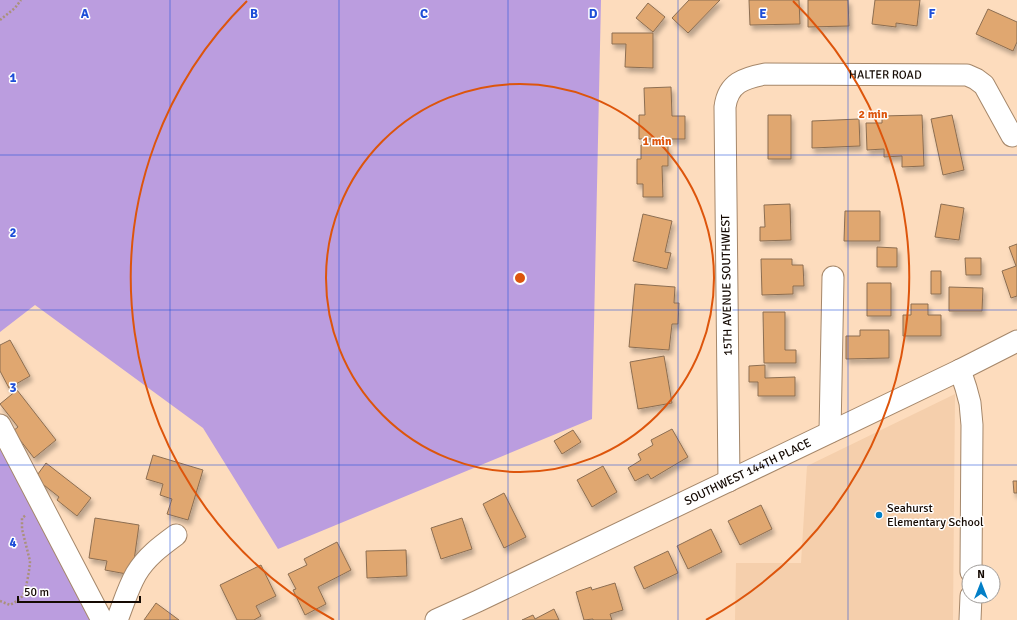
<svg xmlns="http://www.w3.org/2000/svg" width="1017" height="620" font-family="Signika,sans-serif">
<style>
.built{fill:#f5cfac}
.forest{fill:#bb9ddf}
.building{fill:#e0a76f;stroke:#8c6e52;filter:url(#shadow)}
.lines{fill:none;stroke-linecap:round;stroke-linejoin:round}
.minor-casing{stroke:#a5876a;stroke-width:23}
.path{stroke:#aa917a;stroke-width:2.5;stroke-dasharray:2 2;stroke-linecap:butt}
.minor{stroke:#fff;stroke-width:21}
.grid{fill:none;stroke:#1d4ed8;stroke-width:1;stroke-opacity:0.55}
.ring{fill:none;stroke:#dd550c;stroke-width:2}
.poi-dot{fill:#027fc7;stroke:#fff;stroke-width:1.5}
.labels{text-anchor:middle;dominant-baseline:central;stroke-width:3;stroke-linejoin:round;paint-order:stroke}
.street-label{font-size:12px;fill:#140902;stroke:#fff}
.poi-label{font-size:12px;fill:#140902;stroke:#fff;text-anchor:start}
.grid-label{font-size:13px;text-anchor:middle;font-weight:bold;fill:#1d4ed8;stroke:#fff;stroke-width:3;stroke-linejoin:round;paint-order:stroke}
.centre{fill:#dd550c;stroke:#fff;stroke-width:2}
.ring-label{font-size:12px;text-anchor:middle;font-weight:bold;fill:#dd550c;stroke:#fff;stroke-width:3;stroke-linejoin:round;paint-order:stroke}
</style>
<defs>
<filter id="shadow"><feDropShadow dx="2.5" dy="4.5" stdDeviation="2" flood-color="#0004"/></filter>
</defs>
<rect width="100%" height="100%" fill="#fddcbd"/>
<path class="built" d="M955 394 953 620H735L736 563H801L807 466Z"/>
<path class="forest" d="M0 0H601L592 419 278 549 203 428 35 305 0 332Z
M0 427 102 620H0Z"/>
<path class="building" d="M689 0H720L688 33 672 18Z
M749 0H799L800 24 750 25Z
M808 0H848L849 26 808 27Z
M875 0H920L917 26 896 23V27L872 24Z
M648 3 665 17 653 32 636 18Z
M988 9 1017 22V42L1013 51 976 34Z
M612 33H653V68L625 67 626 44H612Z
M671 87 672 116H685V139H639V115H645L644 88Z
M768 115H791V159H768Z
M922 115 924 166 902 167V156L884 157V149L867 150 866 123H882V116Z
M952 115 964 170 943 175 931 119Z
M859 119 860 146 812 148V121Z
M641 145H668V166H662L663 197H643V184H637V159H641Z
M790 204 791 240 760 241V227H765L764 205Z
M941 204 964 208 959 240 935 237Z
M845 211H880V241H844Z
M643 214 672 221 665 252 671 253 667 269 633 261Z
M1017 244V296L1011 298 1002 271 1016 266 1009 247Z
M877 247 897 248V267H877Z
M965 258H981V275H966Z
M761 259H792V265H803L804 286H793V294L762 295Z
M931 271H941V294H931Z
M867 283H891V316H867Z
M635 284 675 287 674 303H679L678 324H672L669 350 629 347Z
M949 287 983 288 982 311H949Z
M911 304H928V315H941V336H903V315H911Z
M763 312H785V350H796V363H764Z
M860 330H889V358L846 359V336H860Z
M10 340 30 376 9 388 0 371V345Z
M664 356 672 403 638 409 630 362Z
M765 365V378L795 377V396H758V382H749V366Z
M17 390 56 440 34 458 13 431 18 427 0 404Z
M672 429 688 457 651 479 648 474 635 481 628 468 641 460 638 454 653 445 651 440Z
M573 430 581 442 562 454 554 441Z
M153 455 203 470 188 520 167 514 172 499 160 495 163 484 146 479Z
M46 463 91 498 77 516 57 500 59 497 35 478Z
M603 466 617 492 592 507 577 480Z
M1013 481H1017V493H1014Z
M504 493 526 537 504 548 483 504Z
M761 505 772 529 740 545 728 521Z
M95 518 139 525 132 575 105 570 107 561 89 558Z
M462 518 472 549 441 559 431 528Z
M711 529 722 552 688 569 677 546Z
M337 542 351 570 318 587 326 604 305 615 293 590 296 589 288 574 307 565 304 559Z
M406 550 407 576 367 578 366 551Z
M668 551 678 573 644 589 634 567Z
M261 565 276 596 256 606 261 616 254 620H237L220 585Z
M615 583 623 610 610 614 612 620H593V619L584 620 576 592 591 587 592 590Z
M156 603 179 620H144Z
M554 609 559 620H522L533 615 535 619Z"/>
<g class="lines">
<g class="minor-casing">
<g id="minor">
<path d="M960 370 966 388 970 403 972 425 971 572"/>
<path d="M0 425 102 620"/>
<path d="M830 432 833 277"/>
<path id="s1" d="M729 481 725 107C728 83 744 78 765 74L967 75 976 79 984 85 1012 136"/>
<path d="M117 620C123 605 128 588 136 574 146 557 161 546 176 535"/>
<path id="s2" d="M436 620 478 601 960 370 1017 341"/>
<path d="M970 620 971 596"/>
</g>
</g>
<path class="path" d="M0 20 15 8 21 0
M0 601 10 605C15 602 20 600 23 595 26 591 30 567 30 561L22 529V518L26 515"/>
<use href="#minor" class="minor"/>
</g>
<path class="grid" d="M170 0V620M339 0V620M508 0V620M678 0V620M848 0V620M0 155H1017M0 310H1017M0 465H1017"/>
<g class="ring">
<circle cx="520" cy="278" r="194"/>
<path d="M334 620A389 389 0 0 1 247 1M793 1A389 389 0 0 1 706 620"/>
</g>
<circle class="poi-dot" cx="879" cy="515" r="4"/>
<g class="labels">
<g class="street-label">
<text stroke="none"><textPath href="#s1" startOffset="551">HALTER ROAD</textPath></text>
<text transform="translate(727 285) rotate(-91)">15TH AVENUE SOUTHWEST</text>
<text stroke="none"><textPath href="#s2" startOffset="345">SOUTHWEST 144TH PLACE</textPath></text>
</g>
<g class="poi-label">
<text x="887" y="508">Seahurst<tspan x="887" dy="14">Elementary School</tspan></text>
</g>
</g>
<g class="grid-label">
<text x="85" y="18">A</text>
<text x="254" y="18">B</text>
<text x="424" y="18">C</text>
<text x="593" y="18">D</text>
<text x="763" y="18">E</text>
<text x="932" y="18">F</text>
<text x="13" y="82">1</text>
<text x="13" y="237">2</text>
<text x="13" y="392">3</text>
<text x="13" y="547">4</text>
</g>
<circle cx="520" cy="278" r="6" class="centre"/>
<g class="ring-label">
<text x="873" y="118">2 min</text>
<text x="657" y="145">1 min</text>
</g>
<g transform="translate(981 584)"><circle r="19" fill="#ffffff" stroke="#a19d9a"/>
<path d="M0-3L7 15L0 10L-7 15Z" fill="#027fc7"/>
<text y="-6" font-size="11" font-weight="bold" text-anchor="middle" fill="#140902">N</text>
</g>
<path d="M18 596v6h122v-6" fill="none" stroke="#140902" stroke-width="2"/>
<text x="24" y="596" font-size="12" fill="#140902" stroke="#ffffff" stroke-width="3" paint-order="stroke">50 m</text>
</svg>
